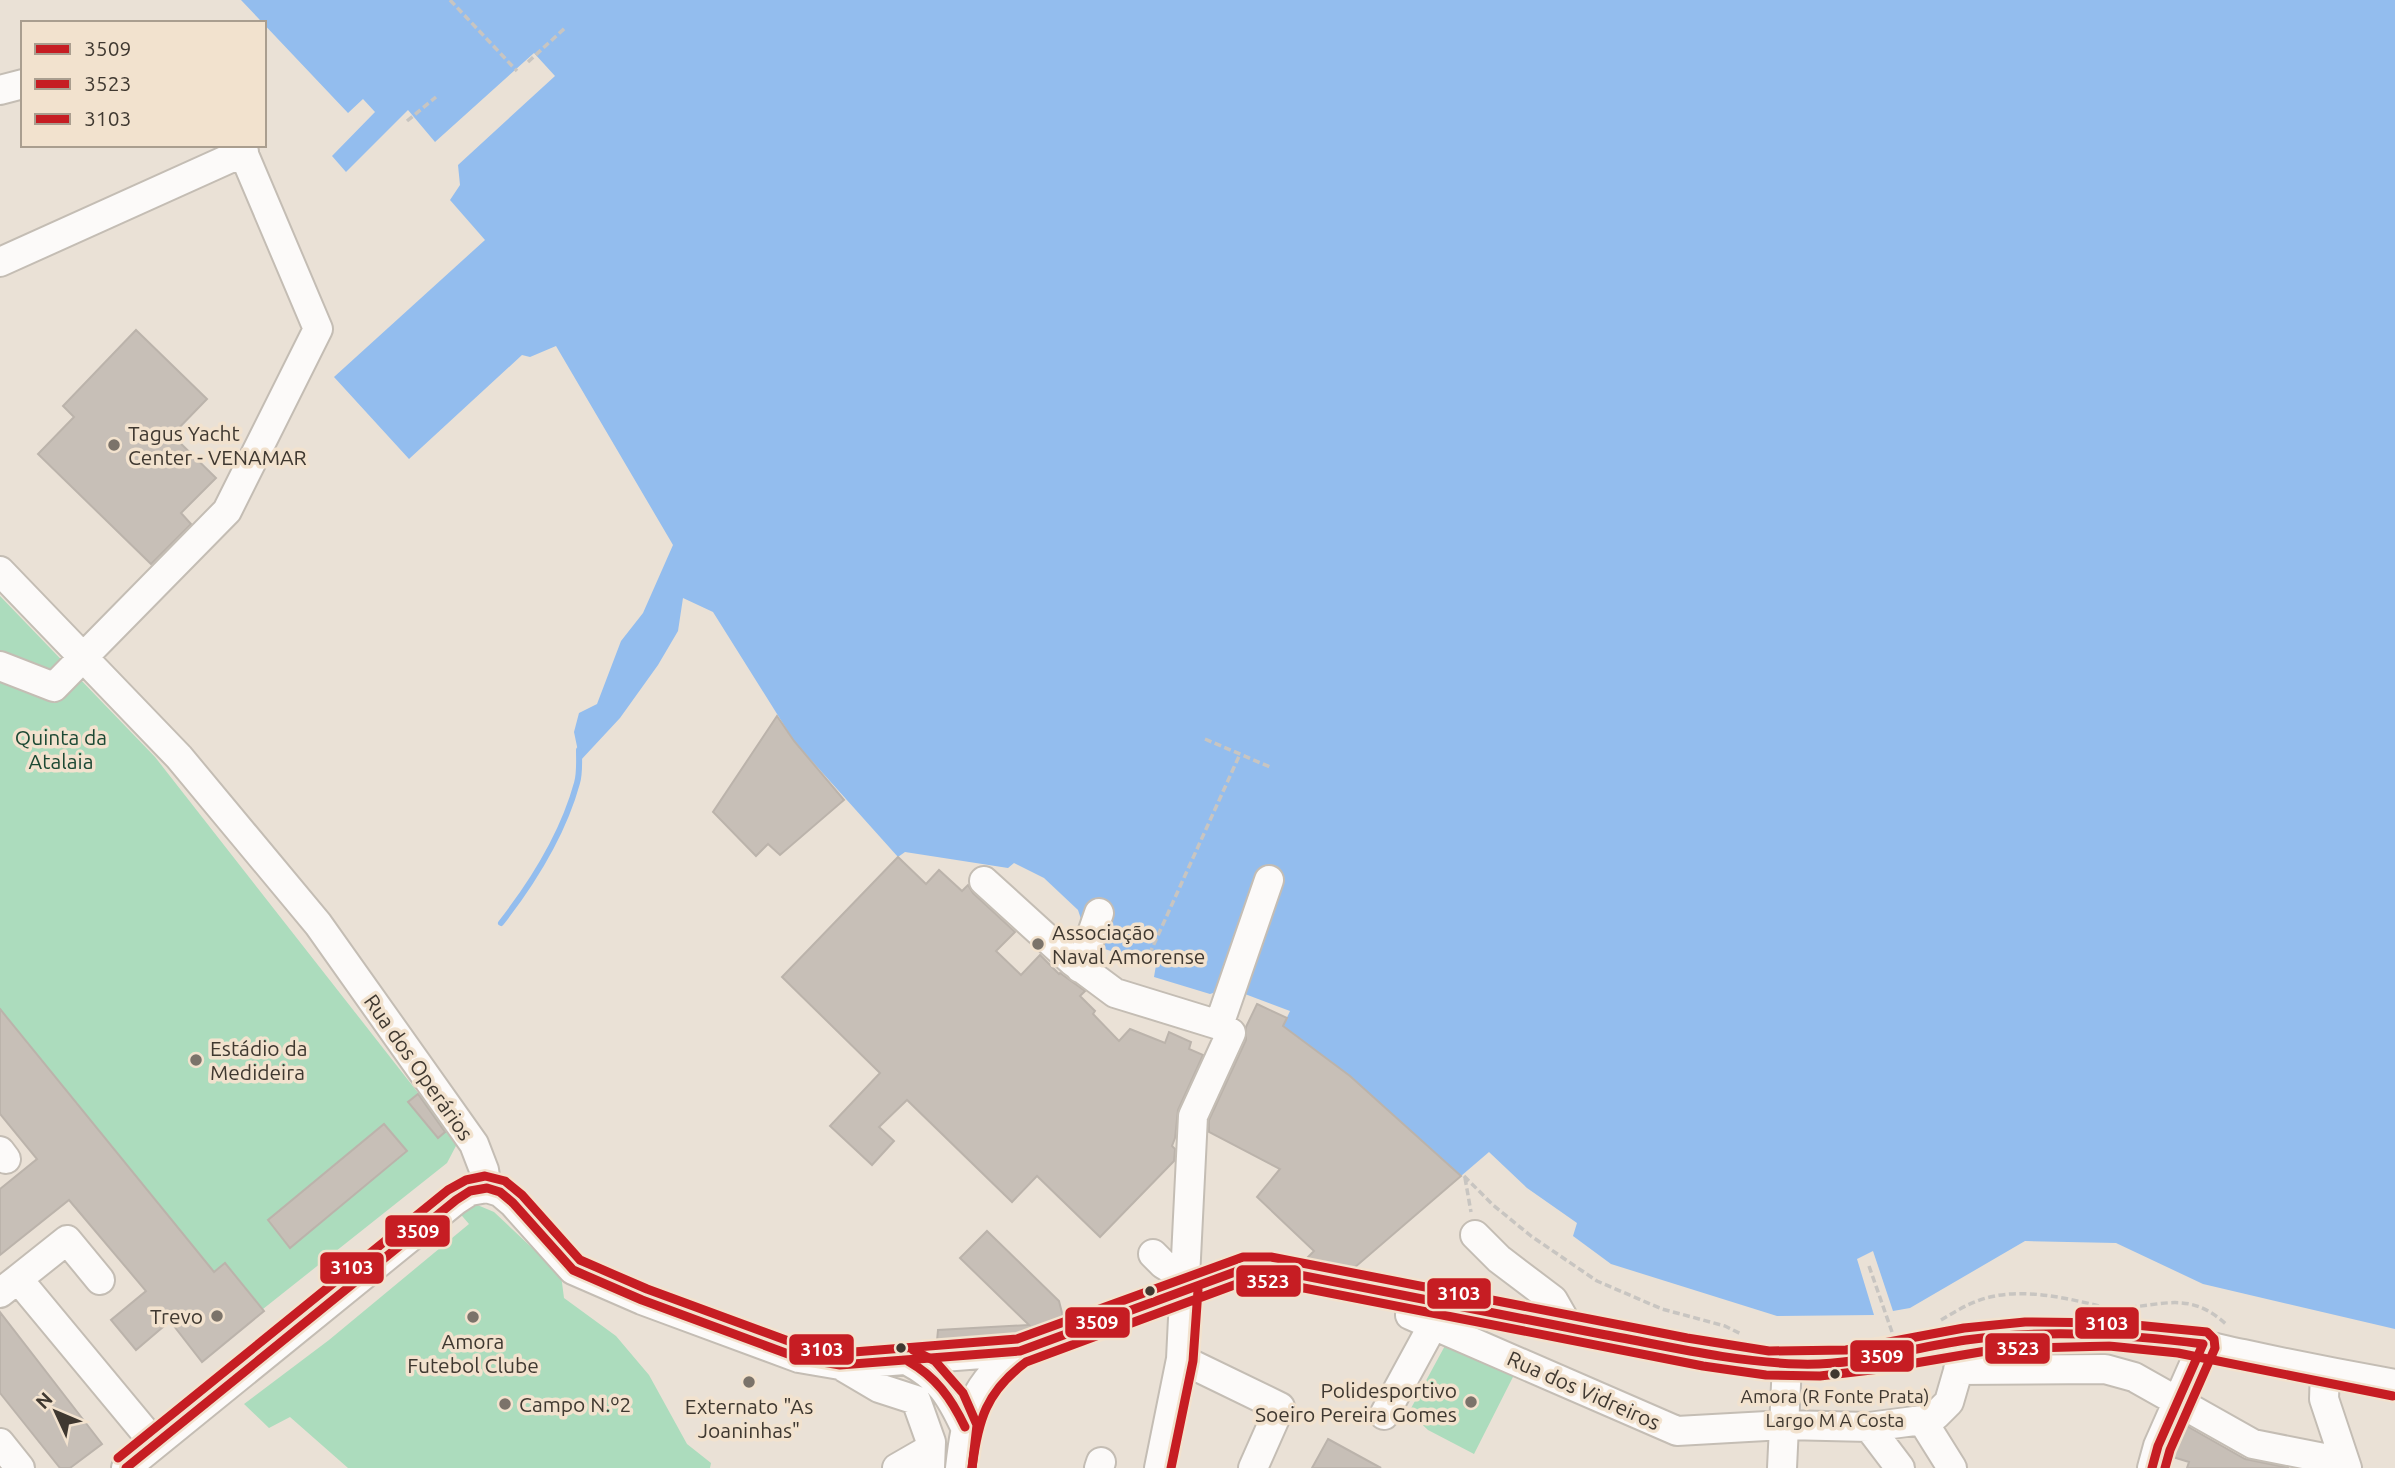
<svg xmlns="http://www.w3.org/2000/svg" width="2395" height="1468" font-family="Ubuntu,sans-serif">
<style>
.green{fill:#acdcbd}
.water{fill:#93bdee}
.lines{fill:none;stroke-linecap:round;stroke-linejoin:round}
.stream{stroke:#93bdee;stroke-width:6}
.building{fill:#c7bfb7;stroke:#bbb3ab;stroke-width:2}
.minor-casing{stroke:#c4bdb4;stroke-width:32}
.path{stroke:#c8c5c1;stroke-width:3.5;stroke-dasharray:7 3.5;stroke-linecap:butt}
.minor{stroke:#fcfaf9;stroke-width:28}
.bus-1-casing{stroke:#f2e2ce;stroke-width:14}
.bus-2-casing{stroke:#f2e2ce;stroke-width:14}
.bus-3-casing{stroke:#f2e2ce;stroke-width:14}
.bus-1{stroke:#c61d23;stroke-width:9}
.bus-2{stroke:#c61d23;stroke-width:9}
.bus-3{stroke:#c61d23;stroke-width:9}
.poi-dot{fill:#7b736a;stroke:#f2e2ce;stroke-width:2.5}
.bus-dot{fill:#3f3830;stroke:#f2e2ce;stroke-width:2.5}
.labels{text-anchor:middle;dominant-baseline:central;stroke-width:7;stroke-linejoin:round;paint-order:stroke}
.bus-label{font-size:19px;fill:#3f3830;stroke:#f2e2ce}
.poi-label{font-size:21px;fill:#3f3830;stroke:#f2e2ce;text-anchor:start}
.park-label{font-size:21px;fill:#1c4934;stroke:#f2e2ce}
.street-label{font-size:21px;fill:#3f3830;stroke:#f2e2ce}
.line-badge{stroke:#f2e2ce;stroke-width:2.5}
.badge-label{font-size:19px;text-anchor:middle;font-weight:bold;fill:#fff}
</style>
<rect width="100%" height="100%" fill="#eae1d6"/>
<path class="green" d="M0 596 155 757 419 1094 422 1092 458 1142 447 1163 263 1309 231 1270 170 1321 0 1114Z
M475 1204 494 1212 561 1275 564 1298 616 1336 649 1375 687 1444 711 1463 710 1468H348L290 1417 269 1428 244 1404 329 1340 469 1224 457 1210Z
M1447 1342 1515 1373 1474 1454 1428 1430 1409 1412Z"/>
<path class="water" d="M241 0H2395V1329L2203 1284 2116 1243 2025 1241 1910 1308 1893 1311 1873 1251 1857 1259 1874 1315 1777 1316 1611 1264 1573 1236 1577 1223 1527 1188 1489 1152 1461 1176 1350 1076 1283 1026 1290 1011 1229 988 1210 994 1154 977 1156 965 1079 941 1081 919 1078 910 1044 878 1014 863 1008 868 905 852 898 857 794 741 713 612 683 598 678 631 658 665 620 718 580 761 574 732 579 713 597 704 621 641 643 613 673 545 556 346 530 357 522 355 409 459 334 377 485 240 450 200 460 185 458 165 555 76 534 53 435 142 408 110 346 172 332 156 375 112 363 99 348 113Z"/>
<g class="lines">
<path class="stream" d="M501 923C533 882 563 834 577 783 580 773 579 761 579 750"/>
</g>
<path class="building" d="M136 330 207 399 172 435 216 478 181 513 191 524 151 564 38 454 74 417 63 406Z
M777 716 794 741 844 800 780 855 768 844 756 856 713 812Z
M898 857 926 884 939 870 962 891 968 885 973 893 1015 932 996 951 1021 975 1040 955 1059 974 1060 973 1085 991 1080 996 1095 1011 1093 1014 1119 1041 1130 1029 1165 1043 1169 1032 1191 1042 1189 1049 1203 1055 1178 1110 1175 1138 1172 1146 1175 1149 1174 1161 1100 1237 1037 1176 1012 1202 907 1100 879 1127 894 1141 872 1165 830 1126 880 1073 782 977Z
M1257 1004 1287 1018 1283 1026 1350 1076 1461 1176 1354 1268 1306 1259 1314 1251 1257 1197 1280 1169 1209 1132V1120L1246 1040V1027Z
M0 1009 214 1272 225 1263 264 1311 202 1362 170 1321 136 1350 111 1320 146 1291 69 1200 0 1255V1189L37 1159 0 1114Z
M418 1094 445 1132 438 1138 408 1102Z
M384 1124 407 1151 290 1248 268 1220Z
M987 1231 1059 1301 1063 1317 1016 1335 937 1341 938 1330 1029 1325 960 1258Z
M0 1312 102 1444 70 1468H60L0 1393Z
M2185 1425 2245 1459 2289 1468H2187L2189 1462 2173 1457Z
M1328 1439 1381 1468H1312Z"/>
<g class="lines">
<g class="minor-casing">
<path id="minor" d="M0 90 23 84
M0 262 244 152
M0 571 179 757 318 924 474 1144 484 1170 487 1188
M0 666 54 687 227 511 318 329 240 145
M984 881 1072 961 1115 993 1219 1025 1231 1033 1193 1116 1181 1359 1159 1468
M1080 968 1099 913
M1219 1025 1269 880
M0 1151 6 1159
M1475 1235 1499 1259 1553 1300 1569 1328
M1153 1254 1163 1264 1186 1278
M18 1279 67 1240 100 1280
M0 1293 18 1279 155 1444
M1418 1297 1410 1315 1677 1431 1784 1425 1869 1427 1922 1420 1936 1415 1949 1402 1967 1340
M1181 1359 1280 1407 1253 1468
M908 1361C940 1378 950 1395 965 1427
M840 1365 879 1388 916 1400 931 1442 930 1468
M1958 1370 2105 1369 2134 1377 2253 1444 2344 1462
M2325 1371 2324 1399 2347 1468
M1384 1415 1433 1325
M1922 1420 1952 1468
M1869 1427 1900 1468
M0 1443 20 1468
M126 1468 456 1200 470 1191 487 1188 500 1192 513 1203 573 1270 642 1300 799 1358 840 1365 1020 1351 1223 1275 1243 1269H1269C1388 1291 1505 1316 1624 1338 1678 1348 1733 1362 1788 1364 1870 1368 1946 1337 2027 1335 2070 1333 2115 1332 2159 1338 2187 1341 2215 1348 2243 1354 2293 1365 2344 1375 2395 1384
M897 1468 930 1449
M960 1468C966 1415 973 1382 1020 1351
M1099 1468 1101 1462
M1782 1468 1787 1364
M2152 1468 2158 1446 2203 1344"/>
</g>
<path class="path" d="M450 0 517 71
M528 62 565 28
M407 121 436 97
M1205 739 1270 767
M1145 964 1240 754
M1464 1176 1493 1205 1531 1236 1597 1281 1662 1309 1725 1326 1741 1334
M1465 1178 1471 1212
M1869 1266 1892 1332
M2119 1308C2164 1306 2189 1290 2227 1325
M1941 1320C1956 1311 1972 1301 1990 1297 2028 1288 2070 1299 2108 1308"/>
<use href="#minor" class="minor"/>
<g class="bus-1-casing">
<path id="bus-1" d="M908 1361C936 1377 951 1398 965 1427
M126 1468 456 1200 470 1191 487 1188 500 1192 513 1203 573 1270 642 1300 799 1358 840 1365 1020 1351 1243 1269H1269C1380 1290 1490 1313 1601 1334 1667 1346 1732 1362 1799 1364 1857 1366 1910 1348 1966 1340 2045 1329 2124 1334 2203 1344
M2152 1468 2158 1446 2203 1344"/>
</g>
<g class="bus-2-casing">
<path id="bus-2" d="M972 1468C978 1420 986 1392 1026 1362L1245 1281H1268L1703 1366 1766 1375 1820 1376 1880 1369 1998 1349 2109 1346 2178 1353 2393 1396
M1171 1468 1193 1361 1198 1290"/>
</g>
<g class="bus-3-casing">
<path id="bus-3" d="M913 1350 935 1361 963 1393 977 1425 972 1468
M118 1458 448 1190 466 1180 485 1176 505 1181 522 1195 580 1260 647 1289 802 1346 841 1353 1017 1339 1243 1257H1271L1687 1338 1769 1351 1846 1350 1964 1328 2025 1322 2115 1323 2207 1332 2214 1339 2215 1348 2170 1450 2165 1468"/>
</g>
<use href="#bus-1" class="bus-1"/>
<use href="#bus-2" class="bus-2"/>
<use href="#bus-3" class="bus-3"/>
</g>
<g class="poi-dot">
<circle cx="114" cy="445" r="7"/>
<circle cx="1038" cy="944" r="7"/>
<circle cx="196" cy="1060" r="7"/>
<circle cx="217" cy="1316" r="7"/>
<circle cx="473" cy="1317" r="7"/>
<circle cx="749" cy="1382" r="7"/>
<circle cx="1471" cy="1402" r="7"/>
<circle cx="505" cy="1404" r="7"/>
</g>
<g class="bus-dot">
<circle cx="1150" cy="1291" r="6"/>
<circle cx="901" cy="1348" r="6"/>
<circle cx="1835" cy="1374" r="6"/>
</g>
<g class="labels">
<g class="bus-label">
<text x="1835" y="1396">Amora (R Fonte Prata)<tspan x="1835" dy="24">Largo M A Costa</tspan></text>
</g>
<g class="poi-label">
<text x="128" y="433">Tagus Yacht<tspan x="128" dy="24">Center - VENAMAR</tspan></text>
<text x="1052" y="932">Associação<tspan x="1052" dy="24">Naval Amorense</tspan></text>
<text x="210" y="1048">Estádio da<tspan x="210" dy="24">Medideira</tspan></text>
<text x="203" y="1316" text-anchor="end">Trevo</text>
<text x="473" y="1341" text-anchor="middle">Amora<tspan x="473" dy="24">Futebol Clube</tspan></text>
<text x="1457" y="1390" text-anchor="end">Polidesportivo<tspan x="1457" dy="24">Soeiro Pereira Gomes</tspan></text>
<text x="519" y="1404">Campo N.º2</text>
<text x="749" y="1406" text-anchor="middle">Externato "As<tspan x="749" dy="24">Joaninhas"</tspan></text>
</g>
<g class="park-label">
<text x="61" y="737">Quinta da<tspan x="61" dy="24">Atalaia</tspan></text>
</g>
<g class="street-label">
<text transform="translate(419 1067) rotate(55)">Rua dos Operários</text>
<text transform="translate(1584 1390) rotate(24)">Rua dos Vidreiros</text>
</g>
</g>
<g class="line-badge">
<rect x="384" y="1214" width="67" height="34" rx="7" fill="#c61d23"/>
<rect x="319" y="1251" width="66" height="34" rx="7" fill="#c61d23"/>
<rect x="1235" y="1264" width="67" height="34" rx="7" fill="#c61d23"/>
<rect x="1426" y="1277" width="66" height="33" rx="7" fill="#c61d23"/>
<rect x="1064" y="1306" width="67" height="33" rx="7" fill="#c61d23"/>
<rect x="2074" y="1306" width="66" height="34" rx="7" fill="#c61d23"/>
<rect x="1984" y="1332" width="67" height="33" rx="7" fill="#c61d23"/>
<rect x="788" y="1333" width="67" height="33" rx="7" fill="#c61d23"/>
<rect x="1849" y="1339" width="66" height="34" rx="7" fill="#c61d23"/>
</g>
<g class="badge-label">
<text x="418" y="1238">3509</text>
<text x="352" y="1274">3103</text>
<text x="1268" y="1288">3523</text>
<text x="1459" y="1300">3103</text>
<text x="1097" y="1329">3509</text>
<text x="2107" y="1330">3103</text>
<text x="2018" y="1355">3523</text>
<text x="822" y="1356">3103</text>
<text x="1882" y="1363">3509</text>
</g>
<rect x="21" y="21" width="245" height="126" fill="#f2e2ce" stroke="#aa9e8f" stroke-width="2"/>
<rect x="35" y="44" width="35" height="10" fill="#c61d23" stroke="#aa9e8f" stroke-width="2"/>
<text x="84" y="56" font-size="21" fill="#3f3830">3509</text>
<rect x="35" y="79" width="35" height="10" fill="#c61d23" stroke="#aa9e8f" stroke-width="2"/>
<text x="84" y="91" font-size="21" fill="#3f3830">3523</text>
<rect x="35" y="114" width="35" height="10" fill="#c61d23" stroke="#aa9e8f" stroke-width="2"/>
<text x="84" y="126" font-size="21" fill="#3f3830">3103</text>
<g transform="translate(56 1412) rotate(314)" stroke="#f2e2ce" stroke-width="5" paint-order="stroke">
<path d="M0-5L12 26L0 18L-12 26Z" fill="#3f3830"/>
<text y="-10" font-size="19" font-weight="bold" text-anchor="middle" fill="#3f3830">N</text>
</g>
</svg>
